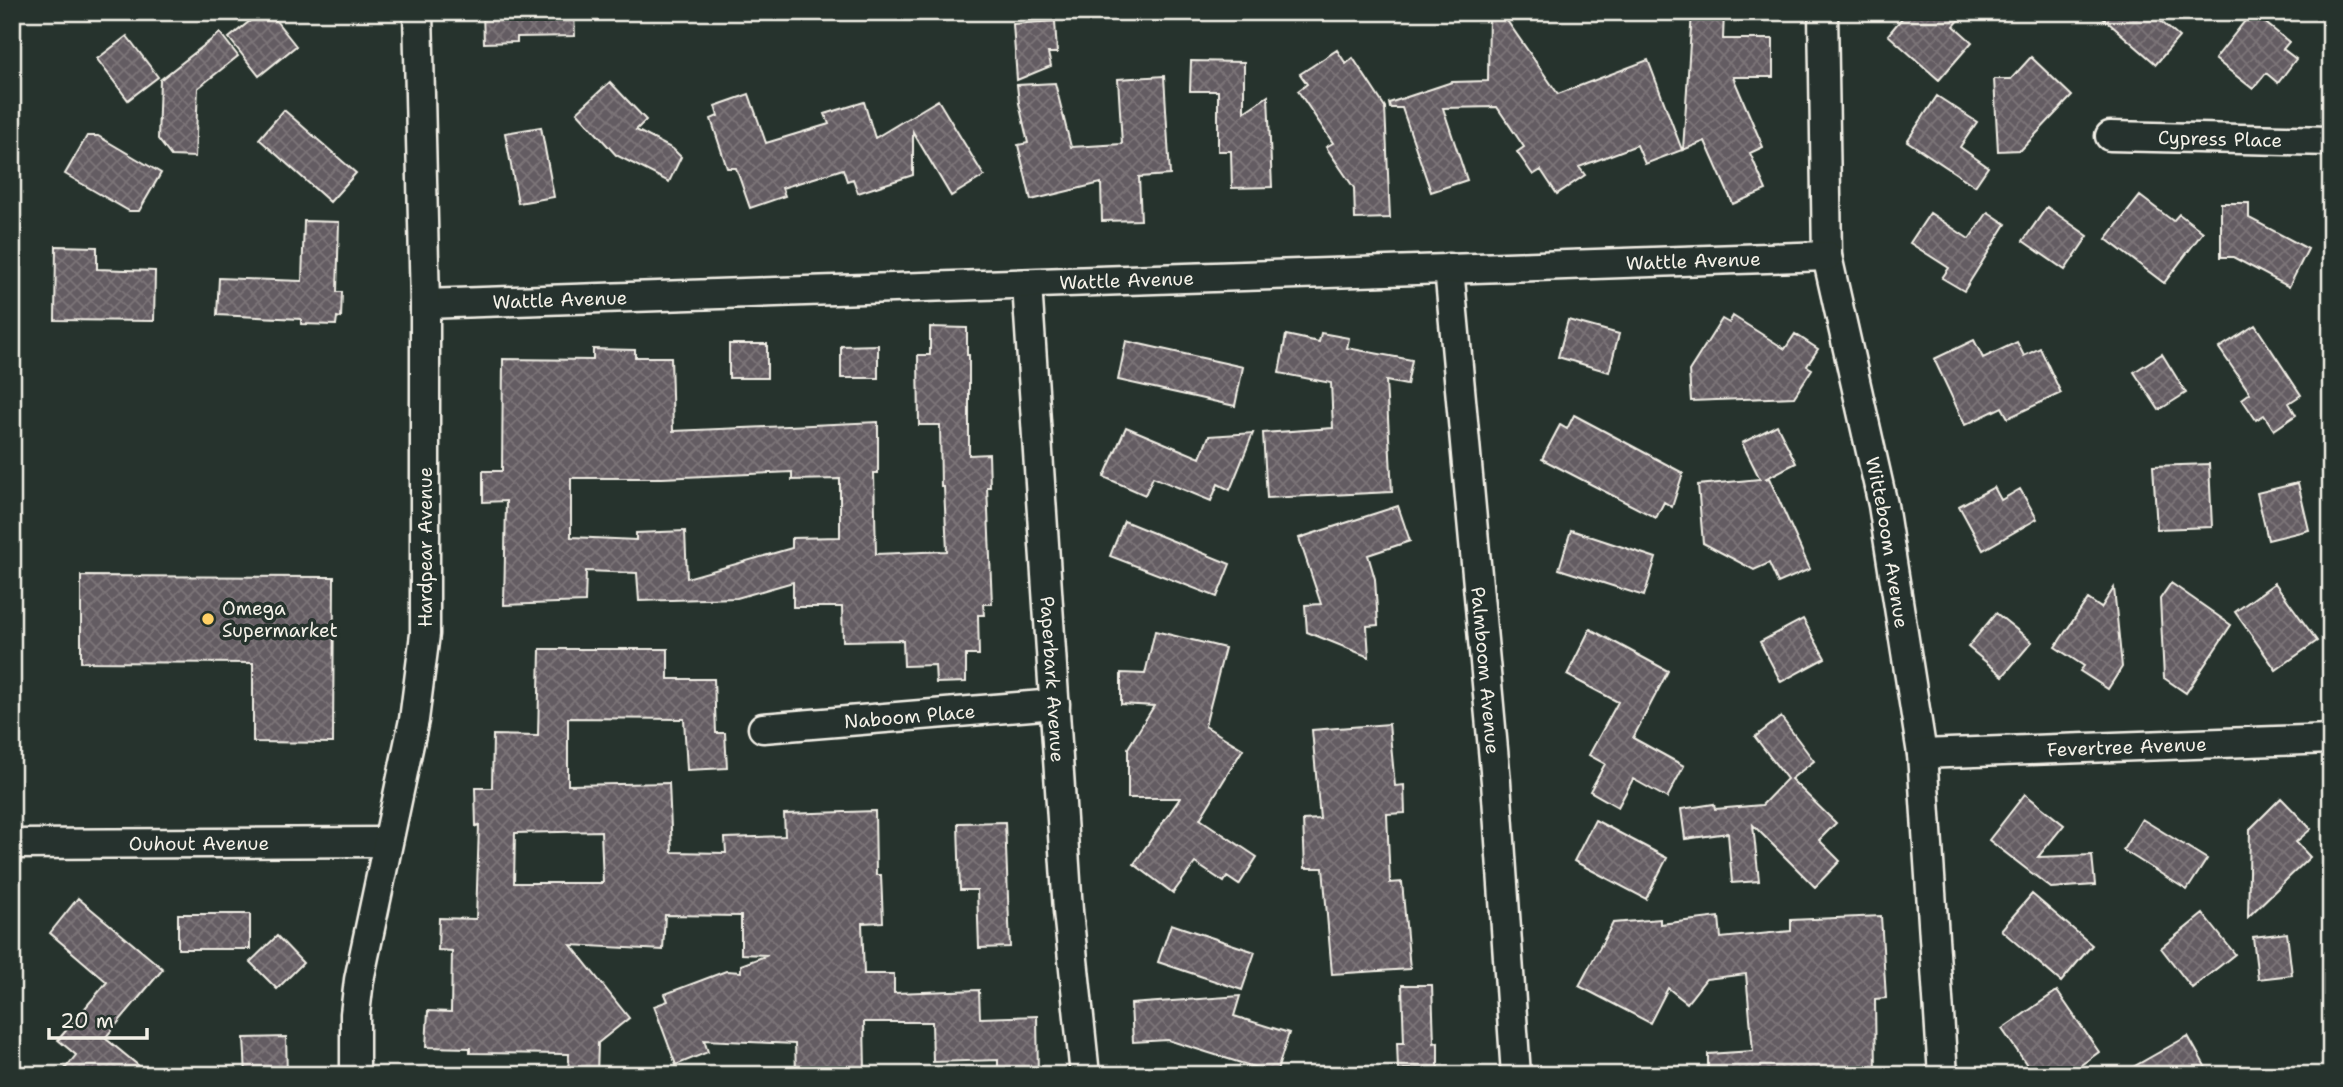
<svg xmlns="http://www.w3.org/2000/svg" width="2343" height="1087" font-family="'Shantell Sans',sans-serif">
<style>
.building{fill:url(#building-cross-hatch);stroke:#f4f1e8;stroke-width:2;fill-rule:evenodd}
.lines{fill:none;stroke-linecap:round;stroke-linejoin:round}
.minor-casing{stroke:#f4f1e8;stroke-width:33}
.minor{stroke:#26332d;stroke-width:28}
.poi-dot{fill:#ffd166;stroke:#26332d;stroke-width:2.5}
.labels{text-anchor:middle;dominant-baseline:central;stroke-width:7;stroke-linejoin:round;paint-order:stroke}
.street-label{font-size:19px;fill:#f4f1e8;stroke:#26332d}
.poi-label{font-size:19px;fill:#f4f1e8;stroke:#26332d;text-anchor:start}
</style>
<defs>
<pattern id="building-cross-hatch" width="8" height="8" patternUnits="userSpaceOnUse" patternTransform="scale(1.75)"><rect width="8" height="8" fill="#645c62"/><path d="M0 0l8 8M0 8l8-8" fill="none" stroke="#7b7478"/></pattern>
</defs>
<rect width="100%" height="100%" fill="#26332d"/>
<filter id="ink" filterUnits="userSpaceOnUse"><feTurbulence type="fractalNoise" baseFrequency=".0143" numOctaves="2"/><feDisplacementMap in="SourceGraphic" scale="14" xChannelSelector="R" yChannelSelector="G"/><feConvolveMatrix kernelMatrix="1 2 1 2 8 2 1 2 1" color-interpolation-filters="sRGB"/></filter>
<g filter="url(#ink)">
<path class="building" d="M261 12H269L296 46 259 76 229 38Z
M483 12H574L575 36 517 37V42L484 43Z
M1489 12H1501L1558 94 1648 60 1682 150 1645 164 1637 145 1579 167 1585 175 1557 194 1541 170 1533 175 1517 152 1524 147 1497 107 1443 108 1467 180 1431 192 1402 108H1390L1389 103 1452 82 1488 81Z
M1692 12H1724L1723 39H1773V77H1733L1763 147 1750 153 1766 190 1733 204 1705 141 1683 150Z
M1907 12H1966L1954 26 1972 42 1939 80 1888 35Z
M2096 12H2150L2179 37 2156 64Z
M2252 12 2289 42 2283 49 2296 59 2278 83 2266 73 2253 89 2215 59Z
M1055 21 1057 53H1048L1051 66 1017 80 1013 24Z
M220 33 238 56 198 88 195 157 171 156 158 139 160 80Z
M127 36 158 77 128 100 97 59Z
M1337 50 1346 64 1353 58 1385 107 1390 218 1355 219 1354 188 1326 147 1333 143 1298 91 1307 84 1300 74Z
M2031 57 2072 96 2021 150 1998 151 1994 79H2011Z
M1191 61 1244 62V112L1268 96 1272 187 1232 188 1231 151H1218V91H1190Z
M1164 76 1170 175 1139 177 1141 220 1102 221 1101 183 1031 200 1018 145 1028 143 1019 103 1017 85 1055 83 1071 147 1122 144 1118 79Z
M610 82 646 120 636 130 673 149 681 157 669 182 616 155 577 112Z
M749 94 766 143 829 124 825 114 864 102 875 138 938 100 984 176 951 196 913 132V175L858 193 853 179 847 181 843 169 782 188 785 196 750 208 736 168H727L711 119 718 116 715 106Z
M1937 96 1977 122 1960 147 1988 167 1975 186 1907 141Z
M284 110 356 173 330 202 259 139Z
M541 127 554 197 518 203 505 133Z
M87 136H98L161 173 139 211H129L65 174Z
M2140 196 2173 221 2179 214 2203 232 2164 283 2106 239Z
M2221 203H2249V218L2308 249 2289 287 2233 257H2221Z
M2047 207 2088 236 2065 270 2023 241Z
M1988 212 2006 224 1964 291 1942 278 1949 268 1910 243 1930 213 1969 239Z
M304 221 339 222 337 292H342L341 318 337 317 336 325 301 324V319L217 315 219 278 302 281Z
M56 246 97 247V269L155 271 154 321 55 320Z
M1733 316 1785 349 1795 334 1818 349 1807 366 1812 369 1794 397 1691 401 1689 371 1722 319 1729 323Z
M1568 320 1619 334 1609 372 1558 357Z
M2255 325 2301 395 2289 403 2296 415 2274 430 2264 415 2256 420 2242 399 2250 393 2219 348Z
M930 327 967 328V355H969V455L989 454 990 487H987L992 604H983L984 615H978L979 655H966V682L936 683 935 665 904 666 903 640 843 641 842 607H793V582L737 598 639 601 637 573 586 571 585 602 504 605 506 501 483 502V471H502L503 359 593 360V349L635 350V357H671L673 431 878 422V473H874L876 554 947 551 944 487H941L940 425H919L918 355H930ZM792 472V480L840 479V537L792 538V548L687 578 685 531 636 533V540L571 537V478H662Z
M1321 333 1349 338 1347 348 1412 360 1407 385 1386 381 1392 492 1267 498 1263 433 1333 428 1331 383 1279 373 1286 335 1319 342Z
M1974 340 1983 358 2017 342 2024 356 2040 348 2061 393 2008 418 2002 407 1965 425 1934 359Z
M1126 341 1243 367 1235 406 1118 380Z
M729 344H767V378H729Z
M878 345V378H841V346Z
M2162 354 2186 393 2159 410 2134 372Z
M1574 415 1683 473 1672 507 1664 502 1656 518 1542 459 1560 425 1567 429Z
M1777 425 1796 463 1765 479 1769 478 1810 569 1778 583 1769 563 1754 570 1703 543 1698 485 1760 479 1742 443Z
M1126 427 1200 458 1209 436 1253 433 1230 490 1218 484 1211 501 1153 477 1145 495 1104 477Z
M2209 464 2212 527 2157 529 2153 466Z
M2298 483 2309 530 2268 540 2257 493Z
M1994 487 2001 500 2020 489 2037 519 1983 550 1959 506Z
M1398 506 1410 541 1368 555 1375 579 1378 625 1367 626 1369 657 1307 632 1305 605 1321 604 1299 538Z
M1124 521 1230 564 1217 597 1110 556Z
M1571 530 1656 558 1644 596 1559 569Z
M81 576 334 577 333 743 253 742V663L81 662Z
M2171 583 2231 625 2186 693 2164 678 2160 599Z
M2275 583 2317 641 2276 670 2235 612Z
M2114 588 2122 667 2108 689 2080 671 2084 666 2055 647 2088 599 2101 608Z
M1996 613 2032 642 2003 676 1968 647Z
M1803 619 1825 658 1781 682 1760 642Z
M1590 629 1668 671 1633 738 1684 766 1667 798 1633 779 1618 807 1590 791 1605 764 1589 755 1618 702 1567 675Z
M1155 631 1225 648 1205 726 1243 749 1200 819 1257 857 1239 885 1227 877 1224 882 1195 863 1173 893 1134 864 1180 798H1128V748L1154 706 1121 704V673L1145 674Z
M540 649H668V679H714L716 733H725L727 768 687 770 684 719 568 718V785L669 783 672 852 726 853 725 838 785 836 784 814 875 811 876 875H881L883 922 862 923 864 974H894V993L979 990 980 1018 1037 1016 1038 1075H998V1060L933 1062 932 1022H864L865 1070 796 1071 795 1044 704 1040 708 1052 676 1065 654 1006 668 1001 665 994 726 971 741 972V965L768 955 741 954V916L665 915 663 950 571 945 629 1018 598 1043 597 1075H568L569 1054 470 1053V1048L426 1047 428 1011 451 1012 452 951 438 950 439 918 476 919 479 825 476 826 475 788H492L493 735 538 736ZM601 831 603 883H514L515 833Z
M1781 717 1814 761 1791 779 1836 823 1819 840 1840 861 1815 887 1753 825 1759 881 1732 883 1728 833 1685 839 1681 809 1714 804 1715 809 1762 805 1787 779 1755 737Z
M1389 724 1395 786 1404 785 1405 813 1387 814 1390 883 1402 882 1410 969 1332 974 1323 868H1305L1303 820 1320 819 1312 730Z
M2025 794 2064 825 2038 857 2092 855 2095 885 2051 888 1989 840Z
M2281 798 2311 829 2296 842 2310 857 2248 917 2250 829Z
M2142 819 2207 859 2187 890 2123 850Z
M1595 820 1667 858 1646 899 1574 861Z
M1005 822 1010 947 979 948 977 890H960L958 823Z
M2032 894 2092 945 2061 982 2001 930Z
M78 898 163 969 105 1038 150 1075H60L76 1055 58 1040 107 982 50 933Z
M178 914H250V949H178Z
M2203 914 2235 954 2192 988 2161 948Z
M1881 916 1886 998 1875 999 1876 1075H1708V1054L1753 1051 1746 974 1706 979 1687 1003 1668 988 1650 1023 1579 986 1613 923 1660 919V924L1719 917 1721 938 1791 931V920Z
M1171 924 1255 952 1242 990 1158 962Z
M2287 933 2292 975 2258 979 2253 937Z
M277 936 303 963 277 989 250 962Z
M1402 985H1432L1434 1043 1438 1042V1068L1398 1069 1397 1043H1404Z
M2057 991 2099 1052 2067 1075H2034L2002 1029Z
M1240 996 1234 1016 1289 1033 1276 1074 1168 1040 1133 1042 1131 1004Z
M2188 1036 2210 1075H2119Z
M286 1037 287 1075H246L244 1038Z"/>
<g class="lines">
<g class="minor-casing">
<g id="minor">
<path id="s1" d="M1823 12 1827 256 1883 505 1922 754 1943 1075"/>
<path id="s2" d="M2110 136 2331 141"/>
<path id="s3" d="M1449 268 1496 782 1516 1075"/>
<path id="s4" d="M1027 284 1068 911 1085 1075"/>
<path id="s5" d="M425 304 1827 256"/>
<path id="s6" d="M763 728 1055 704"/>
<path id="s7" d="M1922 754 2331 739"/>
<path id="s8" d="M12 844 387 842"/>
<path d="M355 1075V1014L359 980 414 720 425 634V304L418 12"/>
</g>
</g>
<use href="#minor" class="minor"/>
</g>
</g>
<circle class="poi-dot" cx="208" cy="619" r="7"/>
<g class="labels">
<g class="street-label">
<text stroke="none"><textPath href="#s2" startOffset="110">Cypress Place</textPath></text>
<text stroke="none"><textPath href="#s5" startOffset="1269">Wattle Avenue</textPath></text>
<text stroke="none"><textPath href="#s5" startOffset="702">Wattle Avenue</textPath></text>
<text stroke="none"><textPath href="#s5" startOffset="135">Wattle Avenue</textPath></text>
<text stroke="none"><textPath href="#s1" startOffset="537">Witteboom Avenue</textPath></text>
<text transform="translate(425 547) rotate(-90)">Hardpear Avenue</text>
<text stroke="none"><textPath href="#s3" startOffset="404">Palmboom Avenue</textPath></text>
<text stroke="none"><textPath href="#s4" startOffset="396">Paperbark Avenue</textPath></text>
<text stroke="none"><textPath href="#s6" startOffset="147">Naboom Place</textPath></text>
<text stroke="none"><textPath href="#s7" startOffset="205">Fevertree Avenue</textPath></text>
<text stroke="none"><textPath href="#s8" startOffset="187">Ouhout Avenue</textPath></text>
</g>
<g class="poi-label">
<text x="222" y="608">Omega<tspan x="222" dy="22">Supermarket</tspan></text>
</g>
</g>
<rect width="2343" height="1087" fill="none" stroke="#26332d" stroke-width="42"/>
<rect x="21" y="21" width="2301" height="1045" fill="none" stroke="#f4f1e8" stroke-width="2.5" filter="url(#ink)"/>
<path d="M49 1028v10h98v-10" fill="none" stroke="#f4f1e8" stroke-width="3.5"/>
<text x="60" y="1028" font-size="21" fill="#f4f1e8" stroke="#26332d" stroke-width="5" paint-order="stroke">20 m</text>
</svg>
